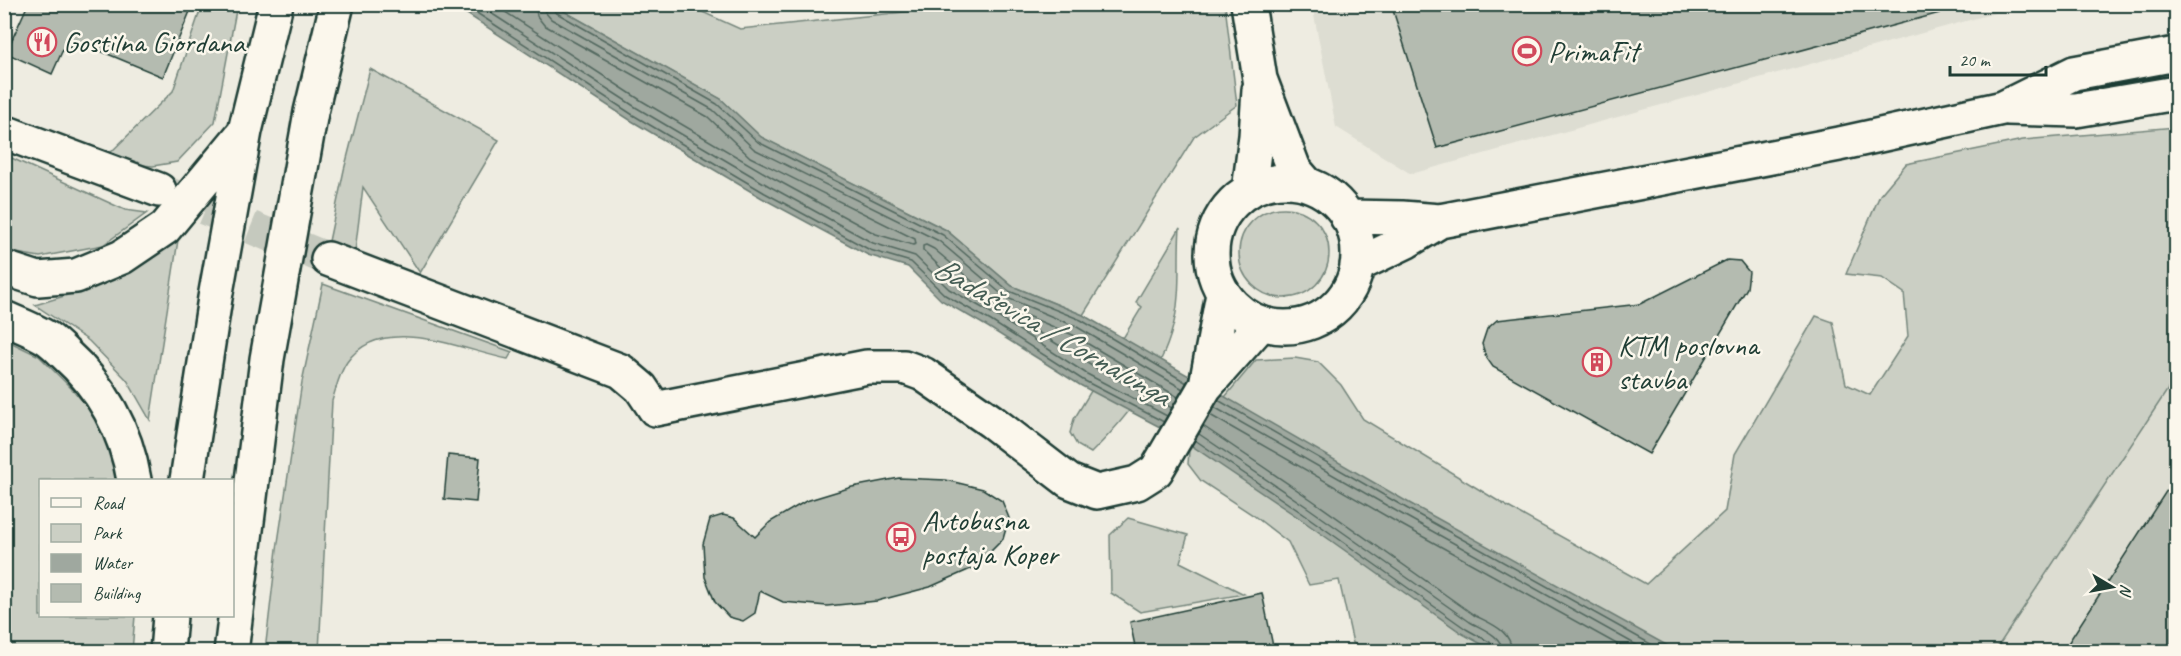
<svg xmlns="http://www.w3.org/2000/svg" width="2181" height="656" font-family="Caveat,sans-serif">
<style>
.built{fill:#ddddd2}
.green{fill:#cbcfc4;stroke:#75867c;stroke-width:1.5}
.water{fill:#9fa89f;stroke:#6c7d74;stroke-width:1.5}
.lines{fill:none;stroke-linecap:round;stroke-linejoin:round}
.shore{stroke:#52685f;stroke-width:1.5}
.building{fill:#b4bbb0;stroke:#1f3d34;stroke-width:1.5}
.street-tunnel{stroke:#c5c9be;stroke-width:33;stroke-dasharray:33 16;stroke-linecap:butt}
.street-casing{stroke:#1f3d34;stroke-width:38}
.highway-casing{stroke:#1f3d34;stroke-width:38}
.street{stroke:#fbf7ec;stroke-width:33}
.highway{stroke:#fbf7ec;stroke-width:33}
.labels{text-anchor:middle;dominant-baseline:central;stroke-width:5;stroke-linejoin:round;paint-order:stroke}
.poi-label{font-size:30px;fill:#1f3d34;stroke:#fbf7ec;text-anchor:start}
.water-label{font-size:32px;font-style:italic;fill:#455d54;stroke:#fbf7ec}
</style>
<rect width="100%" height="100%" fill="#eeece1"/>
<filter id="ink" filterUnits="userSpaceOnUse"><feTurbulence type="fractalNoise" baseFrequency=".0167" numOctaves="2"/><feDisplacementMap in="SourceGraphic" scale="12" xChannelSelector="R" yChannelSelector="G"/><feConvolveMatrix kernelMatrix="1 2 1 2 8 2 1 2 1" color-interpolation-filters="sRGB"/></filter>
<g filter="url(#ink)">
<path class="built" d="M1312 5H2024L1411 174 1336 127Z
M2176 377V651L1995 652 2085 515Z"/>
<path class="green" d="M981 4 1225 5 1237 105 1194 137 1083 315 1012 286 946 230 761 137 721 99 553 5H687L740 29Z
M202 5H237L215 122 177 162 153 166 128 164 110 153 173 91Z
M370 69 499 140 420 273 363 187 355 251 328 246 344 170Z
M2176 127V377L1995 651H1367L1353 643 1339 580 1309 585 1288 542 1253 515 1201 481 1188 464 1189 451 1225 397 1256 360 1295 358 1318 362 1341 385 1363 419 1508 507 1646 584 1725 511 1735 454 1816 316 1833 322 1846 384 1870 395 1908 336 1904 293 1882 278 1846 274 1880 195 1906 164 2023 140Z
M5 155 125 210 147 213 103 245 40 257 5 251Z
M1239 253a45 45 0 1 1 90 0a45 45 0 1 1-90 0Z
M1180 228C1178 251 1180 274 1178 296 1174 358 1134 411 1091 453L1077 445 1070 433 1074 419 1142 307 1136 302Z
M178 240 150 420 127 380 89 341 35 305 84 290 132 270Z
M323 284 512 352 508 359C461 350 382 312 347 362 339 373 336 389 332 401L319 651H265L277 549 302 382Z
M4 339 39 356 74 391 104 427 123 480H40V616H135L132 651H5Z
M1128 518 1188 535 1180 562 1244 594 1140 612 1111 593 1110 535Z"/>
<path class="water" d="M453 5H553L721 99 761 137 946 230 1012 286 1083 315 1411 504 1677 651H1494L1463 634 1299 518 1177 436 1080 385 988 327 941 300 908 267 868 255 762 198 630 120Z"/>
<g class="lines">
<path class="shore" d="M463 4 633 115 765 193 870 250 911 262 945 295 991 321 1083 380 1164 422
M477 4 637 108 769 186 873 243 915 256 949 289 995 315 1087 374 1167 416
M493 4 642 101 773 178 876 234 913 245 916 244 915 239 750 157 708 117 544 25 537 16 535 4
M544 4 545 12 551 19 713 110 754 149 939 241 1005 297 1077 327 1183 389
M552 4 555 12 717 104 758 142 943 235 1009 291 1081 320 1187 383
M926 245 934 249 985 292V296L982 297 955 282 923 250V246Z
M1218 400 1408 509 1665 652
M1214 407 1405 516 1649 652
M1172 408 1092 366 1017 319V315L1020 313 1073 335 1178 397
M1210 415 1400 524 1631 652
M1203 426 1312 500 1474 615C1491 624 1511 630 1512 652
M1199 434 1307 507 1470 622C1482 629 1502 635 1503 652
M1195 440 1302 513 1466 629 1493 644 1496 652"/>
</g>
<path class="building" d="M28 4H193L163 77 74 40 70 48 65 45 52 74 6 53Z
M1391 4H1939L1940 13 1437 148Z
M1727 260 1740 261 1749 272 1747 288 1649 454 1493 367 1486 357 1482 344 1487 329 1497 320 1640 304Z
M448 455 480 458 476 502 444 499Z
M2176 476V651H2063Z
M899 478 946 480 983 489 1002 501 1009 518 1003 539 975 567 930 587 877 601 827 606 783 602 760 591 755 613 743 621 729 617 715 602 705 577 703 544 710 519 723 515 734 518 755 537 770 522 806 501 852 487Z
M1262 593 1274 651H1136L1130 622Z"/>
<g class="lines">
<path class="street-tunnel" d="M160 190 328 259"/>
<g class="street-casing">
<path id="street" d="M1248 4 1260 79 1294 169 1307 184
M2008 108 2076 110 2176 93
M4 132 159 190
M1212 254a73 73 0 1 1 146 0a73 73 0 1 1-146 0Z
M1249 191 1256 136 1259 90
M1347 217 1402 218 1440 221 1839 144 2003 108 2074 73 2176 54
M328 259 621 371 641 388 655 409 867 367H904L923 374 991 421 1069 481 1097 492 1137 483 1156 471 1205 387 1261 324
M1357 265 1407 241 1440 221
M1206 385 1223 294"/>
</g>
<g class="highway-casing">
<path id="highway" d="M4 268 38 279 76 276 122 257 165 228 242 135
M4 318C18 324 34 330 47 338 53 342 59 348 64 353 102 387 126 431 134 480
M187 480 215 298 245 131 276 4
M167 652 170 616
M231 652 267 359 311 112 337 4"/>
</g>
<use href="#street" class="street"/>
<use href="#highway" class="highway"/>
</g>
</g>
<defs>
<g id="restaurant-ring" transform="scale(1.5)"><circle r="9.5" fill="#fbf7ec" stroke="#d1495b" stroke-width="1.5"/><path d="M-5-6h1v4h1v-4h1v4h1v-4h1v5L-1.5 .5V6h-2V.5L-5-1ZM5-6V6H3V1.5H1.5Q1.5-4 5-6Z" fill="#d1495b"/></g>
<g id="stadium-ring" transform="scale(1.5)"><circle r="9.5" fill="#fbf7ec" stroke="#d1495b" stroke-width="1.5"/><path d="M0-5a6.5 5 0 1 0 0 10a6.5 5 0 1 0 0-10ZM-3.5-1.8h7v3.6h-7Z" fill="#d1495b"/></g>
<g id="building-ring" transform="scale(1.5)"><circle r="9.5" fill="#fbf7ec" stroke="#d1495b" stroke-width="1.5"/><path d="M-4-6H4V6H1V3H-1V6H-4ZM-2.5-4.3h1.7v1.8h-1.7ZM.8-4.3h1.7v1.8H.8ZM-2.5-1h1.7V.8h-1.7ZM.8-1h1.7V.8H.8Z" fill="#d1495b"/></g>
<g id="bus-ring" transform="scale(1.5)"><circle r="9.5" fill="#fbf7ec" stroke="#d1495b" stroke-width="1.5"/><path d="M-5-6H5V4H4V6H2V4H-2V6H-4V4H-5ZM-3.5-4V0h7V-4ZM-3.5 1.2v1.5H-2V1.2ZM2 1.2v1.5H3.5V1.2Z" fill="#d1495b"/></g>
</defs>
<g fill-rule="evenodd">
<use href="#restaurant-ring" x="42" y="42"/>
<use href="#stadium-ring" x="1527" y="51"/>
<use href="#building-ring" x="1597" y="362"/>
<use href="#bus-ring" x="901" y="537"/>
</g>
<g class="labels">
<g class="poi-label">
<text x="63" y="42">Gostilna Giordana</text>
<text x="1548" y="51">PrimaFit</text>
<text x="1618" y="345">KTM poslovna<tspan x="1618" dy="34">stavba</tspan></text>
<text x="922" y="520">Avtobusna<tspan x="922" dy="34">postaja Koper</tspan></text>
</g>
<g class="water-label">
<text transform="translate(1052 331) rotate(30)">Badaševica / Cornalunga</text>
</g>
</g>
<rect width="2181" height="656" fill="none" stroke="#fbf7ec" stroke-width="24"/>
<rect x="12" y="12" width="2157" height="632" fill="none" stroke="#1f3d34" stroke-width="2" filter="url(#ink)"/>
<rect x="39" y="479" width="195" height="138" fill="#fbf7ec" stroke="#a3ada2" stroke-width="1.5"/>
<rect x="51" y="498" width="30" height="9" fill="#fbf7ec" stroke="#a3ada2" stroke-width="1.5"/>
<text x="93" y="509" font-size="18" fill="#1f3d34">Road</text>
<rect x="51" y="524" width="30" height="18" fill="#cbcfc4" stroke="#a3ada2" stroke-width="1.5"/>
<text x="93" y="539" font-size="18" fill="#1f3d34">Park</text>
<rect x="51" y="554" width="30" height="18" fill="#9fa89f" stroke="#a3ada2" stroke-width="1.5"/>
<text x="93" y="569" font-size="18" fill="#1f3d34">Water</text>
<rect x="51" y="584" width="30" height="18" fill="#b4bbb0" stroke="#a3ada2" stroke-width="1.5"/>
<text x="93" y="599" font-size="18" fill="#1f3d34">Building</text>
<g transform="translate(2112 587) rotate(100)" stroke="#fbf7ec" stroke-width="4.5" paint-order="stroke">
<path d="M0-4.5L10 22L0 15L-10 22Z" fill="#1f3d34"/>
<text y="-9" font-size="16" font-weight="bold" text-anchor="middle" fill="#1f3d34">N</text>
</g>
<path d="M1950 66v9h96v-9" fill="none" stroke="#1f3d34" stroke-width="3"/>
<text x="1959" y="66" font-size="18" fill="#1f3d34" stroke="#fbf7ec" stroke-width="4.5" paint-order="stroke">20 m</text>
</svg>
